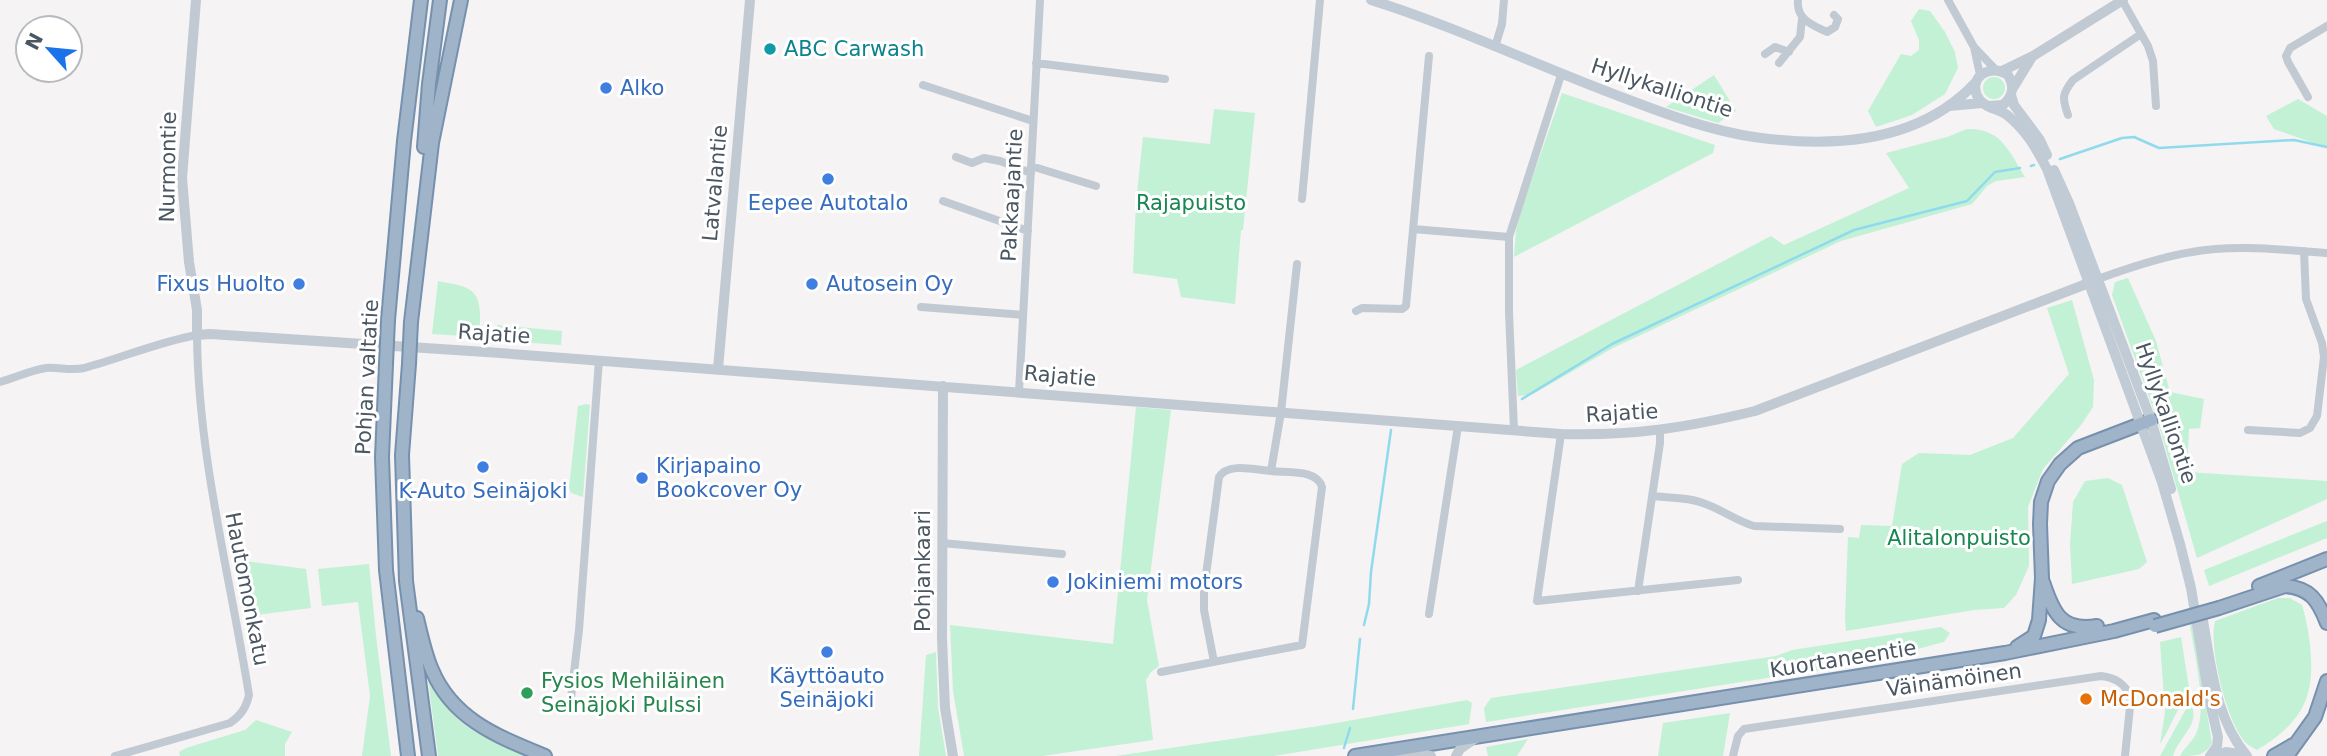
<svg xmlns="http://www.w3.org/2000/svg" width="2327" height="756" font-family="'DejaVu Sans',sans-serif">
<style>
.green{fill:#c3f1d5}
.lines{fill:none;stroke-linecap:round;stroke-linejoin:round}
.stream{stroke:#90daee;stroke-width:2.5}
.trunk-casing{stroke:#7690ad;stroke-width:16}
.minor{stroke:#c1cad2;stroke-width:8}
.tertiary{stroke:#c1cad2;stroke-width:10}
.secondary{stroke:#c1cbd6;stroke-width:10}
.trunk{stroke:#9fb4c9;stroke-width:12}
.trunk-bridge-casing{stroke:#7690ad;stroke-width:16;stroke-linecap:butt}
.trunk-bridge{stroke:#9fb4c9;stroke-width:12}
.culture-dot{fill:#0f9aa8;stroke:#fff;stroke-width:2.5}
.shop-dot{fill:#3f7fe0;stroke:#fff;stroke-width:2.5}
.leisure-dot{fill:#2e9e5b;stroke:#fff;stroke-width:2.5}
.food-dot{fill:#e8710a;stroke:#fff;stroke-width:2.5}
.labels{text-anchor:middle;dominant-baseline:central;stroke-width:6;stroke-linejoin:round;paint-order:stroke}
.culture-label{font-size:21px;fill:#0d838f;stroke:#fff;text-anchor:start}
.shop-label{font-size:21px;fill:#366cbe;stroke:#fff;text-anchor:start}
.street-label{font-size:21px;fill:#4a5661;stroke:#fff}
.park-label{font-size:21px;fill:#17864f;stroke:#fff}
.leisure-label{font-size:21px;fill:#27864d;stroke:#fff;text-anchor:start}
.food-label{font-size:21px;fill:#c56008;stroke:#fff;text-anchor:start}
</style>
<rect width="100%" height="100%" fill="#f5f3f3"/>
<path class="green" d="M1919 9 1930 11 1945 32 1955 52 1958 68 1945 94 1912 115 1876 127 1868 111 1901 54 1911 56 1919 50V40L1911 21Z
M1714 75 1736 111 1718 123 1666 107Z
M1983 88a11 11 0 1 1 22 0a11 11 0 1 1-22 0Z
M1562 93 1715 145 1713 153 1514 257 1516 230 1523 204Z
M2298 99 2327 116V148L2274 129 2266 116Z
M1214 109 1255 113 1243 230H1241L1235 304 1181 297 1177 279 1133 273 1136 202 1143 137 1210 144Z
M1967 129C2001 128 2009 151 2025 177L1996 181 1987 186 1972 204 1841 241 1613 348 1533 394 1518 396 1516 370 1771 236 1784 245 1909 188 1886 153 1947 137Z
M2128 278 2156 341 2170 392 2204 399 2200 428 2189 429 2187 472 2327 481V499L2197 558 2157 419 2112 295 2115 282Z
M438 281C462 286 480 285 480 315 480 323 480 329 478 337L432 334Z
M2072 300 2094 380 2093 407 2081 425 2043 469 2028 507 2029 566 2016 595 2004 608 1974 610 1846 631 1845 618 1848 537 1859 538 1861 525 1892 526 1902 464 1919 453 1970 455 2013 438 2069 374 2047 308Z
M497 325 562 331 561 345 505 341 498 339Z
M586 404 590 405 583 497 571 493 569 488 578 406Z
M1136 407 1171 410 1147 600 1159 666 1151 672 1146 680 1153 740 1042 756H964L953 691 950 625 1113 644Z
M2108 478 2122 485 2147 562 2139 569 2072 584 2070 544 2073 502 2085 481Z
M2327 521V538L2209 586 2204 570Z
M236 560 306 569 311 608 247 616Z
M369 564 376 636 391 756H362L370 696 358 602 322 606 318 569Z
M2278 598H2290L2302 605C2310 632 2317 678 2304 704 2295 724 2275 739 2257 750 2253 748 2250 746 2247 744 2227 725 2208 646 2215 621Z
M2192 623 2212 743C2205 756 2195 756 2180 756 2184 748 2192 742 2196 734 2208 706 2194 654 2190 624Z
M1941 627 1950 633 1944 642C1895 654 1829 679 1780 669V676L1486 722 1484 708 1491 698 1776 656 1792 650Z
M2181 637 2190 694C2176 707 2171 728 2160 744L2165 712 2160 642Z
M936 652 938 707 946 756H919L926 655Z
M428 679C459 732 476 733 529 756H438Z
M1467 700 1472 703 1469 724 1274 756H1116L1319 726Z
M2191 705C2201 724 2178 738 2173 756H2160L2186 709Z
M1730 713 1723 756H1658L1663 723Z
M256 720 292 732 285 744V756H180L179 752 186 748 245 730Z
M1528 739 1517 756H1488L1486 747Z"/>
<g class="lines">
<path class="stream" d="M2060 159 2122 138 2134 137 2159 148 2294 140 2327 147
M2031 166 2034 165
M1522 399 1612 344 1854 230 1967 201 1995 172 2020 168
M1364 625 1369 604 1371 572 1391 430
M1353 709 1360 639
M1344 748 1350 728"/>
<g class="trunk-casing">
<path id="trunk" d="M424 147 429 84 440 0
M388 320 404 141 421 0
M411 322 432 143 461 0
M386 364 382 457 386 570 408 756
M409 364 402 455 406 581 429 756
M2043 582C2053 612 2061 632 2097 626
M2259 586 2327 559
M2219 608 2285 586C2310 588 2318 600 2327 623
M417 618C421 635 425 654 432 670 453 720 499 737 545 756
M2017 647 2034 636 2039 620 2042 578 2040 524 2041 502 2048 481 2060 464 2078 448 2151 420
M1355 756 2005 653 2114 631 2154 620
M2274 756 2293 745
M2287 756 2315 717 2327 681"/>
</g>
<path class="minor" d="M1798 0C1796 19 1812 25 1827 32L1835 27 1838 19 1834 15
M1948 0 1974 47 1980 75
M2122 0 2148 46 2153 61 2156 106
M1495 47 1502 24 1504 0
M1974 47 1995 69
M1765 54 1775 47 1789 52
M1036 63 1165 79
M1779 63 1800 37 1802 19
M923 85 1033 121
M2308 97 2288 62 2286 56 2290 48 2327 26
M2068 115C2062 98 2062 94 2073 80L2141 34
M956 157 972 163 984 158 1000 161 1031 173
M1031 166 1096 186
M1302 199 1320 0
M943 201 1028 231
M1413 229 1509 237
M2098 279C2128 268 2160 257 2192 252 2236 244 2282 250 2327 253
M921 307 1023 315
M1356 311 1362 308 1402 309 1406 306 1429 56
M0 382C15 378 31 370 46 368 59 367 71 371 84 368 122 358 158 342 197 335 198 457 230 575 249 695 246 708 241 715 230 723L115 756
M1019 392 1040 0
M1514 430 1509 312V237L1561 75
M2248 430 2300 433 2310 428 2317 416 2324 357 2322 343 2306 299 2304 251
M1561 434 1537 601 1738 580
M1652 496C1670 498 1691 497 1708 505 1724 511 1737 521 1754 526L1840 529
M942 543 1062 554
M1638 591 1660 443V431
M1429 614 1458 426
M1214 662 1204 610V590L1219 477C1228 462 1256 470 1271 471L1281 412 1297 264
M1161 672 1302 645 1322 487C1317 469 1288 473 1271 471
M571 698 579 630 599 360
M1733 756 1738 736 1744 729 2101 676C2116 678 2124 683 2131 697L2125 756"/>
<path class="tertiary" d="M196 0 182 178 189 262 197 310V335L210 334 486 352 1561 434C1633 436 1685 428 1755 411L2094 281
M2002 71 2033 56 2123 0
M2013 88 2032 57
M718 369 750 0
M943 386 942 639 945 708 953 756
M1397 756 1420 753 1431 756
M1456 756 1460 749 1476 738"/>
<path class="secondary" d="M1371 0C1460 28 1544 69 1632 101 1671 116 1713 131 1754 137 1832 148 1920 143 1976 82
M2011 95 2014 105 2040 140 2047 155
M1949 106 1982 103
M1989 106 2003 105C2013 96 2015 87 2008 75 1989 62 1966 79 1979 99 1985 108 1999 109 2007 115 2026 130 2036 148 2047 169L2162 482 2180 544 2191 588 2209 698 2218 737 2217 746 2210 756
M2054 170 2069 203 2151 420 2171 489
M2201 610C2211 660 2213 716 2247 756
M2212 756 2226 752 2245 755"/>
<use href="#trunk" class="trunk"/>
<g class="trunk-bridge-casing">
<path id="trunk-bridge" d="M386 364 388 320
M409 364 411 322
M2155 626 2219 608"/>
</g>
<use href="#trunk-bridge" class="trunk-bridge"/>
</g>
<circle class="culture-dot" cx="770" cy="49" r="7"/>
<g class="shop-dot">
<circle cx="606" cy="88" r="7"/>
<circle cx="828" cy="179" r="7"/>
<circle cx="299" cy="284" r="7"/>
<circle cx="812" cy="284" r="7"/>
<circle cx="483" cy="467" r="7"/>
<circle cx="642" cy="478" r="7"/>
<circle cx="1053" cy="582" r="7"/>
<circle cx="827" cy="652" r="7"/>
</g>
<circle class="leisure-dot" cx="527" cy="693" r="7"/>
<circle class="food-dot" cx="2086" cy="699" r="7"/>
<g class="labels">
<g class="culture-label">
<text x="784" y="49">ABC Carwash</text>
</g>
<g class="shop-label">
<text x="620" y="88">Alko</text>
<text x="828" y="203" text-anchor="middle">Eepee Autotalo</text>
<text x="285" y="284" text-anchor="end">Fixus Huolto</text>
<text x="826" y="284">Autosein Oy</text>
<text x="656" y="466">Kirjapaino<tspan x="656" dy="24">Bookcover Oy</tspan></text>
<text x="483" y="491" text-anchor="middle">K-Auto Seinäjoki</text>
<text x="1067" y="582">Jokiniemi motors</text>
<text x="827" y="676" text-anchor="middle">Käyttöauto<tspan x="827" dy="24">Seinäjoki</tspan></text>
</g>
<g class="street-label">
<text transform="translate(1662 88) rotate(18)">Hyllykalliontie</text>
<text transform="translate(168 167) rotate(-89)">Nurmontie</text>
<text transform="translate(715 183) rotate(-85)">Latvalantie</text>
<text transform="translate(1012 195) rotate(-87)">Pakkaajantie</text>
<text transform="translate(494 334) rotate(4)">Rajatie</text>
<text transform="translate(1060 376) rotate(5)">Rajatie</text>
<text transform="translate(367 377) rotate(-87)">Pohjan valtatie</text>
<text transform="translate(1622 413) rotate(-3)">Rajatie</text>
<text transform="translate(2166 413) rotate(71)">Hyllykalliontie</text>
<text transform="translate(923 571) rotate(-90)">Pohjankaari</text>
<text transform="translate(247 589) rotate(79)">Hautomonkatu</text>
<text transform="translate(1843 659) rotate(-9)">Kuortaneentie</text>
<text transform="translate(1954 680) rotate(-8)">Väinämöinen</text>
</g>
<g class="park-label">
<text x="1191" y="203">Rajapuisto</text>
<text x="1959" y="538">Alitalonpuisto</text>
</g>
<g class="leisure-label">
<text x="541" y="681">Fysios Mehiläinen<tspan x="541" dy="24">Seinäjoki Pulssi</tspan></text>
</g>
<g class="food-label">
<text x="2100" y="699">McDonald's</text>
</g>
</g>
<g transform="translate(49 49) rotate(297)"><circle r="33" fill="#ffffff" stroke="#b7bbc0" stroke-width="2"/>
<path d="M0-5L12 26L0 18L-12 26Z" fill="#1a73e8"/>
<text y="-10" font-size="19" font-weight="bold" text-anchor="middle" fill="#4a5661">N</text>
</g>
</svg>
